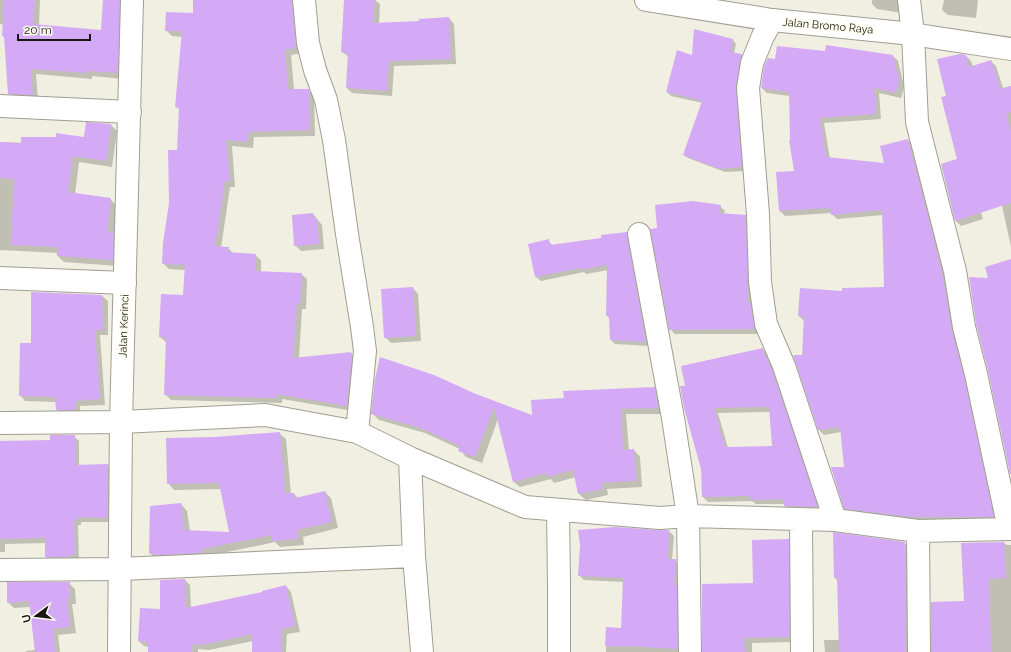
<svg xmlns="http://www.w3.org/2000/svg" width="1011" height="652" font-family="Raleway,sans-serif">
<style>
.shadow{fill:#0003;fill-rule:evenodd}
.building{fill:#d4a9f6;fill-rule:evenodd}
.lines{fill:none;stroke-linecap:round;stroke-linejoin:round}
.minor-casing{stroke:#a09e92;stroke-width:24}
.tertiary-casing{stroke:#a09e92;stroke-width:24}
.secondary-casing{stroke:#a09e92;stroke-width:24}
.minor{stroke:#fff;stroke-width:22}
.tertiary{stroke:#fff;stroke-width:22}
.secondary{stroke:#fff;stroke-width:22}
.labels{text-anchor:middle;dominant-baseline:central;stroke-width:3.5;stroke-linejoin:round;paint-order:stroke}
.street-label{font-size:11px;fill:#171611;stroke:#fffdef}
</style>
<rect width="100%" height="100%" fill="#f1efe2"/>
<path class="shadow" d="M0 0H40L39 25 102 31 104 0H127L123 79 92 76V79L36 74 38 100 15 99 9 93 5 38 3 36 4 25 0 24Z
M194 0H299L302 53 291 55 294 90H308L314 96 315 136 254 137 253 148 232 146 235 187H230L221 248H228L234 254 255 255 261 260V272L301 274 307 279 306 309H302L299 358 351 353 357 359 353 411 282 399V403L171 400 165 394 167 343 160 337 184 296 185 270 169 269 163 263 178 151 180 110 176 107 183 37 172 36 166 30 194 14Z
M345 0H375L380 4 379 24 420 22 449 18 454 24 456 64 394 66 392 96 352 93 347 88 349 57 342 52Z
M872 0H903L902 13 877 9 872 4Z
M944 0H978L976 18 948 15 942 10Z
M733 40 736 44 734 54 742 55 745 58V171L725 172 688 158 684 155 703 103 671 96 667 92 693 56Z
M826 52 893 56 898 61 904 86 901 98 879 93 881 119 824 123 830 159 885 164 908 140 913 145 947 277 998 522H917L851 513 845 508V468L841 432 824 435 819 430 803 356 804 321 799 316 843 292 885 287 883 215 837 219 831 213 785 216 780 211 777 173 795 172 791 141 790 96 767 93 762 88 765 67 776 60Z
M966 56 971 61 973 67 991 61 996 66 1003 88 1011 86V171L972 184 983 219 961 226 956 221 942 165 959 160 948 96Z
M111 125 117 131 112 167 79 162 75 194 110 199 116 205 114 233 119 238 118 266 64 262 58 256V253L0 250V142L22 143 85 138Z
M1011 199V247L1001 201Z
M720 206 725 211 724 214 745 216 750 221 753 294 751 304 754 307 759 334H675L670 329Z
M313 214 322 225 324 249 301 251 295 245Z
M627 233 631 237 650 346 615 344 611 340 610 319 607 316 608 270 586 274 584 272 541 281 536 277 548 240 553 246 602 239Z
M413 288 418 294 421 341 391 343 385 337Z
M102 296 108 301V335H100L105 405 80 406V415H63L57 410 56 402 25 401 20 395 32 344Z
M762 349 767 354 769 360 777 376 822 511H790L785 506V504H756L752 501 708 502 703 497 702 469 686 387ZM770 412 773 447 728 448 718 413Z
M654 388 660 394 664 414H626L629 451 634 450 640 457 642 487 607 489 608 495 586 500 579 494 576 477 554 483 551 479 520 487 513 481 498 419 482 463 466 457 460 450V449L425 433 379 420 372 413 476 395 533 417 565 398 564 392Z
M279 433 286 439 291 494H294L298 498 325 492 331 498 338 528 303 537 304 545 280 547 275 542 208 556 156 560 150 553 181 504 187 511 190 531 231 533 221 489 174 490 168 483 214 438Z
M74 436 79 441V466L108 465 113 471 112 522H81V525H78L79 560 52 562 46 557V543L5 544V552H0V469L51 441Z
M669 531 674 536 672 560H675L680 565 682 652H606L607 628 622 629 624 582 584 580 579 575Z
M788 540 793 545 794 642 752 643V652H703Z
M904 543 910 548 911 652H825L824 640H840L838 581 835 578Z
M1004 543 1007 545H1011V652H932L966 602 962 544Z
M185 580 190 585 191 608 264 593 286 586 291 592 300 632 287 634 286 652H253V641L209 650 198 649V652H149V647L144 646 139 641Z
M69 583 75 589 76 604H72L76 633 58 635 60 652H26V651L35 650 30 607 14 608 8 602Z"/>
<path class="building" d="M4 0H35L33 24 101 30 103 0H120L118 73 87 71 86 73 31 69 33 95 8 94 4 36H2Z
M193 0H292L296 48 285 50 288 89H309L310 130 249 132 248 142 226 140 230 181H225L215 246 229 247 228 252 256 254 255 271 302 273 300 304 297 303 293 358 351 352 352 354 347 406 276 394 277 398 164 395 166 337H159L161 294 183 295 185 265 162 264 163 243 169 203 168 150H177L179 108 175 107 182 31H165L166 12 193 13Z
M344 0H375L373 23 419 21V19L449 17 451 59 389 61 387 91 346 88 348 53 341 52Z
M694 29 733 39 731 52 742 54 740 61 736 89 742 167 720 169 683 155 702 101 666 92 677 50 692 55Z
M826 45 893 55 899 80 896 93 874 88 876 114 820 118 826 157 884 163 880 146 908 139 942 271V277H943L952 330 964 377 994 517H911L844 509 831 467H844L840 427 818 430 793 355H802L804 317 798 316 800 288 842 291V288L884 287 882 210 831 215 830 208 779 211 776 172 794 171 789 140H790L789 92 761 88 764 66 768 58 775 59 777 46 825 51Z
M960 54 966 55 969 67 991 60 1001 89 1011 86V112L1006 114 1011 131V203L955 221 941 164 957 159 941 97 946 96 937 59Z
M86 122 111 124 106 161 73 156 68 192 111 198 107 233 113 231V260L57 256V247L11 245 14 179 0 178V142L21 143V137H56V133L84 137Z
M693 201 721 205 719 213 746 215 748 289 747 302H750L755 329 669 330 650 229 657 228 655 205Z
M313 213V218H317L319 244 294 246 292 215Z
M627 232V236L646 342 610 340 609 316H606L607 265 580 270V268L535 277 528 244 549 239 550 245 601 238V235Z
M1011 259V474H1010L988 371 976 324 969 277 988 278 985 267Z
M413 287 416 336 384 338 381 289Z
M31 292 102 295 103 330H95L100 399 75 401V410H56L55 397 19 396 20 343H31Z
M763 348 765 356H766L772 370 818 507 784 506V499L750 500V496L702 497 701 469 684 408 680 386H685L681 366ZM769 407 772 446 725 447 714 408Z
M380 357 434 375 476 394 532 415 531 400 564 398 563 391 655 387 658 408 621 409 623 450 634 449 636 481 601 483 603 489 578 494 573 470 547 477 546 473 513 482 494 407 475 457 458 451 460 446 418 427 371 414 375 379Z
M280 432 285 493H294L295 498 325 491 332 522 297 530 298 539 272 541V535L202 549V553L159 555 149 553 150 506 181 503 184 530 229 532 219 483 167 484 166 438 214 437Z
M50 435H75V465L108 464V518L77 517V520H74L75 555H68L69 557H45V538L0 539V441L50 440Z
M615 527 659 530H669L668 559H676L674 585H677V649L627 646V647L605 646 606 627 621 628 623 578 578 576 580 545 578 530Z
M833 532 905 542 906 652H839L837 578H834Z
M789 539V637L744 638 745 652H702V584L753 583 752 540Z
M1004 542 1006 578 989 579 991 652H931V602L964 601 961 543Z
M185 579 186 608 262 592V591L286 585 295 626 282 629 281 652H252V634L203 645 193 644 192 652H148V642L138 641 140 608 160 609V580Z
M7 582H70V598L67 599 70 627 53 629 55 652H35L29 601 7 603Z"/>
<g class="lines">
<g class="minor-casing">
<path id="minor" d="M304 0 308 43 315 70 326 100 334 140 347 234 362 327 365 351 357 432
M909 0 913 34 917 122 955 271 964 327 976 374 1009 529
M772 20 763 36 752 63 748 88 758 214 760 282 766 324 784 366 835 520
M0 106 130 112
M639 234 673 418 688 516 690 652
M0 278 125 283
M0 423 121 422 265 415 357 432 410 458 525 507 660 518 688 516 835 520 918 531 1011 529
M558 510 559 584V652
M801 520 802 652
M918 531 919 652
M414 556 422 652
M0 570 120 569 414 556 410 458"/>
</g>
<g class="tertiary-casing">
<path id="tertiary" d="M119 652 121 422 132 0"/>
</g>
<g class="secondary-casing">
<path id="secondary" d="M646 0 772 20 913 34 931 37 1011 49"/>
</g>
<use href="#minor" class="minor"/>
<use href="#tertiary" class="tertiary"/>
<use href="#secondary" class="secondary"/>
</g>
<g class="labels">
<g class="street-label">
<text transform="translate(828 26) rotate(5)">Jalan Bromo Raya</text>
<text transform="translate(124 326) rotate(-88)">Jalan Kerinci</text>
</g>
</g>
<g transform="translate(36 616) rotate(255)" stroke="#fffdef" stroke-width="3" paint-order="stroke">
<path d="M0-3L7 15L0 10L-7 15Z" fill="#171611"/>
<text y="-6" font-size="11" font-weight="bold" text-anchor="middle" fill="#171611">U</text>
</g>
<path d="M18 34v6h72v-6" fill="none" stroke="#171611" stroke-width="2"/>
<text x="24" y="34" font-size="12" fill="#171611" stroke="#fffdef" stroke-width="3" paint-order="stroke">20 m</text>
</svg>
